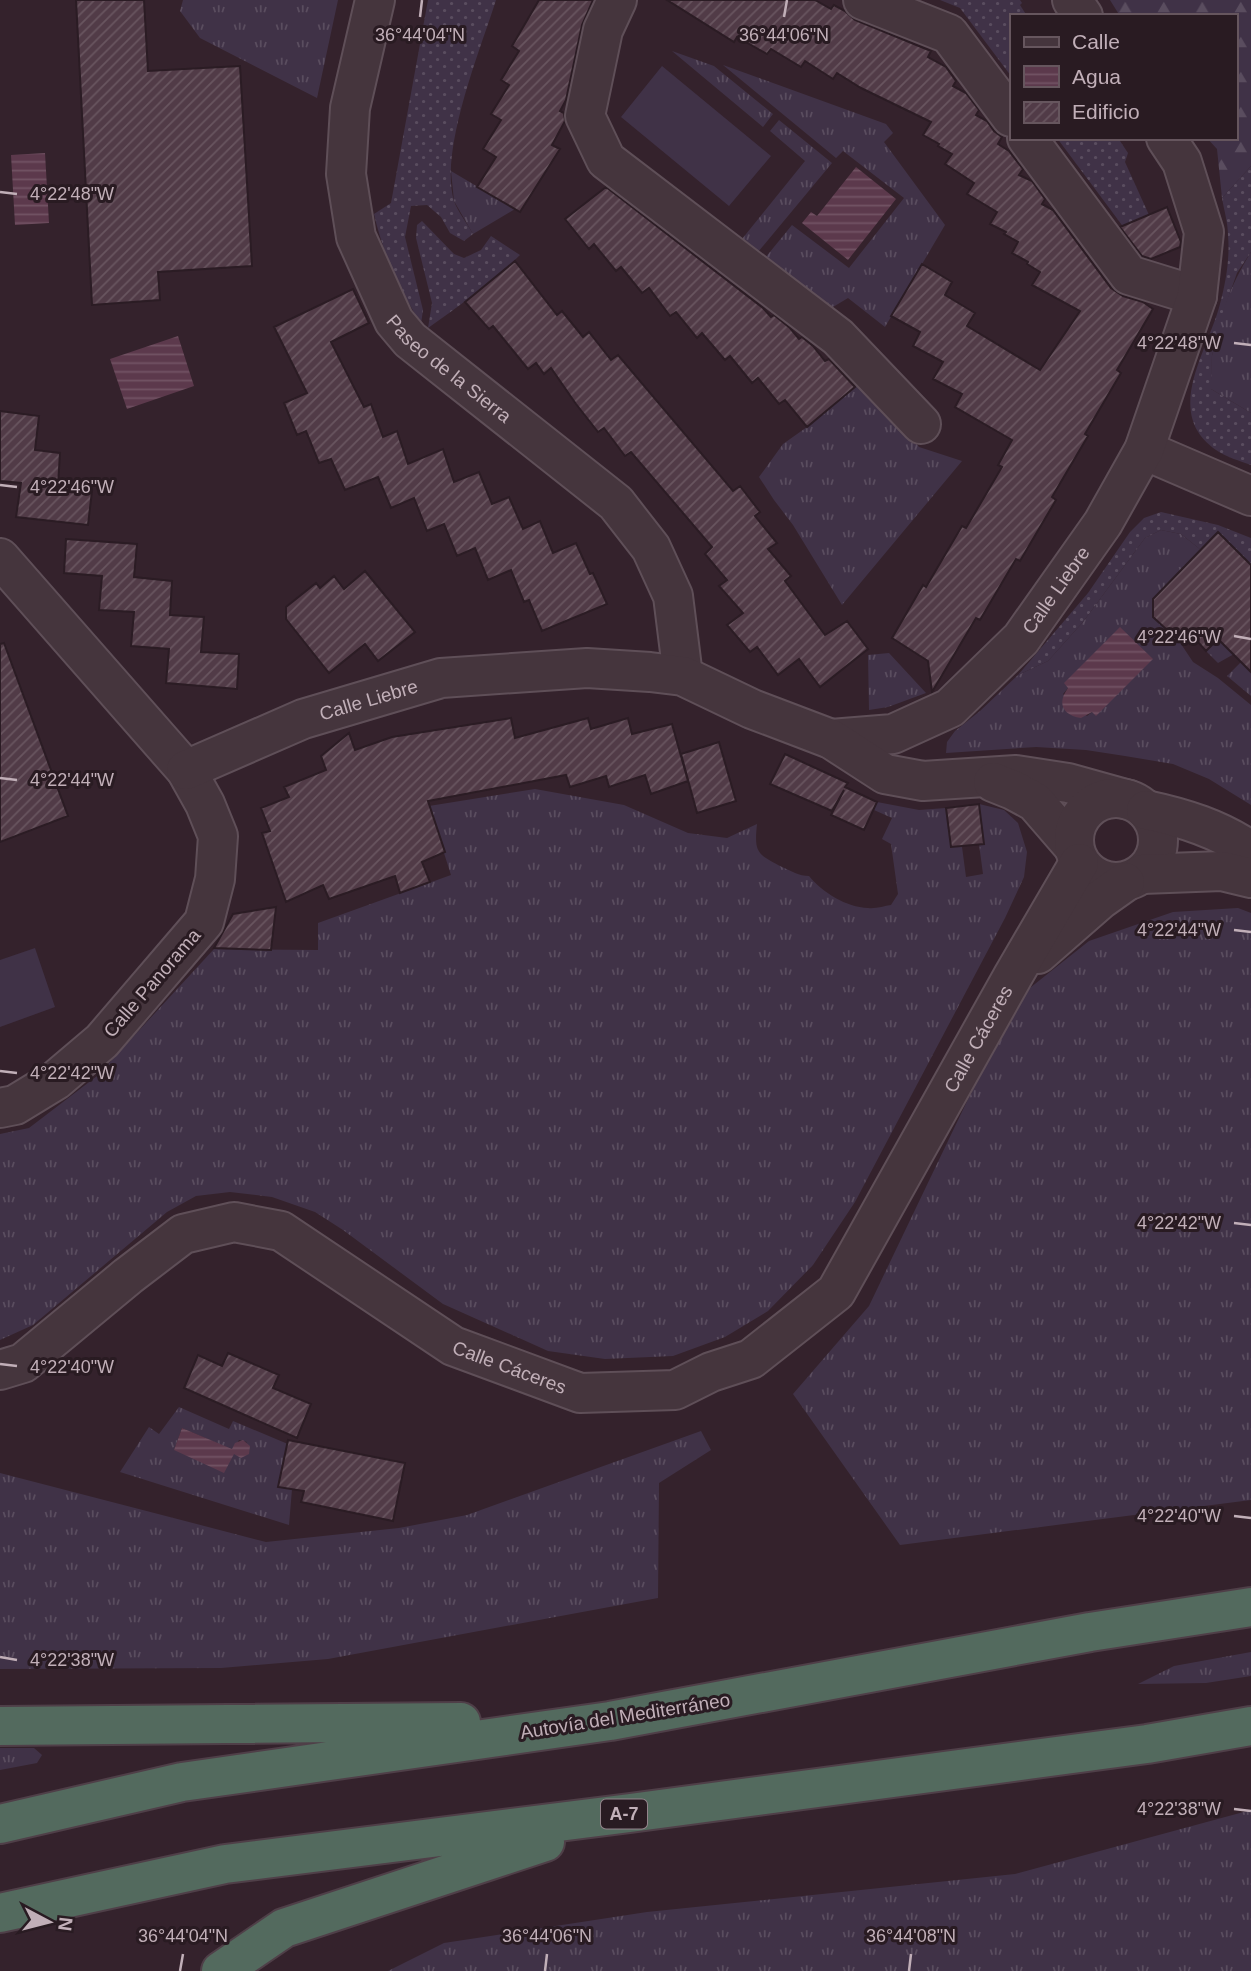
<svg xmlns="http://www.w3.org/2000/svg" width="1251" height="1971" font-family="Arial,sans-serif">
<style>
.grass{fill:url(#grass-tufts);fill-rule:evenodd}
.forest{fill:url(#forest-firs)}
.garden{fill:url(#garden-dots)}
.pitch{fill:#403247}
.water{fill:url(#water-rules)}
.building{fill:url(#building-hatch);stroke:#2b1c24;stroke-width:2}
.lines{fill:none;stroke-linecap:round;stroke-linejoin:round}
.street-casing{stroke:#5f4f58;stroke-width:42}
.highway-casing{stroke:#4f3f48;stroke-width:42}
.street{stroke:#45353d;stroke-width:38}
.highway{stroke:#536a5e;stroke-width:38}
.ticks{fill:none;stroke:#c1afb8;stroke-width:2.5}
.labels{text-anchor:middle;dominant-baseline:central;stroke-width:6;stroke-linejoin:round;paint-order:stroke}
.shield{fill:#291b22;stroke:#93838b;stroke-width:2}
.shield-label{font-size:18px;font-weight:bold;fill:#c1afb8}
.street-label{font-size:19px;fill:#c1afb8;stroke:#291b22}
.ticks-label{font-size:18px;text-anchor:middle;fill:#c1afb8;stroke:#291b22;stroke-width:6;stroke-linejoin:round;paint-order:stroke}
</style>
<defs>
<pattern id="grass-tufts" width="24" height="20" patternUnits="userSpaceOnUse" patternTransform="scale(1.75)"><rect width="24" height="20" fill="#403247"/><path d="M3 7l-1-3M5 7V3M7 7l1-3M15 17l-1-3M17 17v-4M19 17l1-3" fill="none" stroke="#5a4d5f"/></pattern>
<pattern id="forest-firs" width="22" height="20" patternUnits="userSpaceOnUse" patternTransform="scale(1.75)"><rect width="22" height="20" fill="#403247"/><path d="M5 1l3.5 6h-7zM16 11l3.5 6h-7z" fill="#5a4d5f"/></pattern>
<pattern id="garden-dots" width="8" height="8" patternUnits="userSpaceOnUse" patternTransform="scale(1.75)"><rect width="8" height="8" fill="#403247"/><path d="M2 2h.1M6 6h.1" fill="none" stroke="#5a4d5f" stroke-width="1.8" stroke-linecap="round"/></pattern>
<pattern id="water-rules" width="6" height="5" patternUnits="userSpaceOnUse" patternTransform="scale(1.75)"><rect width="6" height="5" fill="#5c394c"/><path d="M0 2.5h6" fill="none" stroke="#725364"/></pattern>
<pattern id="building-hatch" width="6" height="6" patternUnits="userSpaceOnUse" patternTransform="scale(1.75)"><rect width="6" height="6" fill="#513b47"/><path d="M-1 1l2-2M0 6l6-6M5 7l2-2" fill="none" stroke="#68555f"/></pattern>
</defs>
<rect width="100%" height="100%" fill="#34222c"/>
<path class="grass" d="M183 0H338L317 98 200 38 180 11Z
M672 51 714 66 773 114 763 127Z
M723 65 886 124 893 133 884 142 945 225 885 327 848 298 833 307 817 304 765 258 792 225 849 268 904 198 843 151 836 158Z
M779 120 832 163 758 252 742 239 805 161 770 131Z
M451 171 515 209 473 234 454 201Z
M1251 252V413L1211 389C1211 378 1211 367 1212 356 1217 320 1232 282 1251 252Z
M863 380 919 447 962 461 842 605 793 525 774 500 759 477 783 444 807 427Z
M1161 530 1181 534 1201 550 1153 599V617L1179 641 1193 662 1218 678 1251 705V805L1209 779 1173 764 1125 756 1086 750 1036 747 946 753 947 742 955 731 980 711 1018 675 1048 661 1083 622 1145 538ZM1068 688 1092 712 1087 716 1063 694Z
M1251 606 1234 654 1218 663 1206 651Z
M889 653 926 693 888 707 869 710 868 655Z
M1241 662 1251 672V696L1227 676Z
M535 789 624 805 688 833 727 838 757 824C754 853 757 854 782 867 791 871 799 876 809 876 823 893 846 907 868 908 876 909 884 906 891 905L898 894 891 844 882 839 892 818 874 810 877 802 919 810 946 808 951 847H962L966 877 983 874 979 844 984 843 979 804 1004 810 1018 823 1027 852 1024 877 1005 918 855 1202 813 1265 768 1311 725 1337 673 1356 605 1359 548 1351 443 1304 343 1230 315 1212 272 1197 230 1192 196 1196 167 1212 33 1325 0 1340V1134L29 1128 97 1076 214 949 318 950V923L451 875 429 806Z
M1238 908 1251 913V1500L900 1545 793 1394 869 1306 1016 999 1089 941 1173 912Z
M179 1407 229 1429 233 1421 302 1450 279 1487 292 1489 289 1525 120 1472 149 1427 159 1434ZM182 1428 233 1450 239 1440 247 1442 234 1454 174 1450Z
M701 1431 711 1450 659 1483 658 1598 328 1659 221 1668 0 1669V1473L266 1542 399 1528 467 1515Z
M1251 1652V1676L1206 1683 1138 1684 1174 1666Z
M0 1748H34L42 1755 37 1763 0 1770Z
M1251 1810V1971H388L444 1943 647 1912 1015 1874Z"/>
<path class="forest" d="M1110 0H1251V166L1222 198 1217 149 1207 138H1235V16H1120Z"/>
<path class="garden" d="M428 0H496C480 51 439 150 454 201 458 212 467 223 473 234L464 241 450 233 441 217 427 205 411 206 405 237 423 310 421 324C400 290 383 254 374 214L391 203Z
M940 0H1020L1022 3 1020 5 1027 16H1011V76L960 8Z
M1057 138H1118L1128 153 1125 162 1149 215 1132 222 1148 260Z
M1251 166V252L1237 273 1222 315 1212 355 1211 389 1251 413V465C1240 461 1226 457 1216 450 1162 413 1208 351 1220 304 1226 282 1230 258 1228 235 1228 223 1224 210 1222 198Z
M422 221 454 254 464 258 481 250 491 236 520 255C492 282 460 306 428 328L432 303 416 238 417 225Z
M1161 512 1218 525 1251 538V565L1201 550 1181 534 1161 530 1145 538 1083 622 1048 661 1018 675 1088 593 1130 532 1144 518Z"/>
<path class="pitch" d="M662 66 771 156 729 206 621 117Z
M35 948 55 1007 0 1027V960Z"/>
<path class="water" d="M45 153 49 223 15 225 11 155Z
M856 167 896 199 848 260 802 223 811 212 817 216Z
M178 336 194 386 127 409 110 359Z
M1120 627 1153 659 1096 716 1092 712 1081 718C1062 715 1057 703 1068 688L1064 683Z
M182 1428 232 1449 235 1443 243 1440 250 1446 249 1454 241 1458 234 1454 224 1473 174 1450Z"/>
<path class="building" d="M76 0H144L148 71 240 66 252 266 158 272 160 300 92 305Z
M539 0H593L582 25 566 100 560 111 564 113 565 121 552 145 560 149 520 212 477 187 496 157 483 149 501 120 491 114 509 85 501 80 519 51 512 46Z
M667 0H815L831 9 834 5 845 11 855 20 931 51 928 57 946 67 956 81 953 86 966 93 979 110 976 115 987 121 994 131 1002 137 998 144 1009 151 1023 169 1019 175 1032 181 1045 199 1042 204 1053 210 1111 288 1123 296 1143 302 1153 309 1117 370 1121 373 1085 434 1088 436 1052 497 1056 500 1020 561 1016 559 980 620 976 618 932 692 928 661 892 638 923 585 926 587 962 526 966 528 1002 467 998 465 1012 440 955 407 962 394 933 379 943 362 913 346 920 332 891 316 922 264 952 282 945 295 975 313 967 326 1040 370 1080 311 1032 285 1040 272 1027 264 1028 262 1012 253 1018 242 1004 234 1006 232 990 224 997 212 967 194 974 183 945 164 952 154 938 146 939 144 923 135 931 122 861 88 837 73 833 79 805 61 801 67 771 49 767 54 737 37 734 42Z
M606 187 763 308 771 317 774 315 790 328 799 339 802 337 813 346 825 361 829 359 855 387 807 427 785 400 779 404 758 378 752 383 730 356 725 360 702 333 697 338 676 312 670 316 649 288 642 293 621 267 616 271 594 244 589 249 565 219Z
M1167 207 1181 242 1180 247 1151 259 1142 256 1120 227Z
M515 261 557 315 562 311 583 337 589 332 611 360 618 355 733 491 740 486 760 512 755 516 777 543 768 549 791 576 785 581 825 635 847 621 868 649 820 687 799 659 778 675 757 647 750 652 727 625 743 613 719 586 727 580 705 554 712 547 631 452 625 456 604 428 598 432 576 404 551 368 544 374 536 363 528 369 493 326 489 329 465 302Z
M353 289 369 323 331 342 364 407 371 404 383 437 397 431 408 464 443 449 454 482 479 472 492 504 509 497 523 529 540 521 553 553 576 543 590 574 593 573 607 604 542 631 529 600 524 602 511 570 488 580 475 548 457 556 444 524 427 531 414 498 391 508 378 477 345 490 331 459 319 463 306 431 297 435 284 403 307 393 274 327Z
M0 411 39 416 35 450 60 453 58 486 92 491 88 525 16 517 21 483 0 481Z
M1218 532 1251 565V672L1218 639 1206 651 1198 642 1179 641 1153 617V599Z
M66 539 137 544 134 577 172 581 170 615 204 617 201 652 239 654 237 689 166 683 169 649 131 646 134 612 99 610 102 576 64 573Z
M365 571 415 632 378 661 365 644 329 673 286 619V607L316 583 320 588 334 576 344 589Z
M4 643 68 816 0 842V644Z
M511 718 515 738 588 718 591 729 628 718 632 734 672 724 688 781 651 794 645 775 609 787 606 776 570 787 566 775 428 801 445 852 422 862 430 882 400 893 395 876 329 899 323 885 286 902 262 833 270 831 261 808 289 797 284 787 326 770 321 756 349 733 355 750 392 737Z
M719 742 736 801 697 813 681 754Z
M785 754 848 783 845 787 877 802 864 830 831 815 844 790 832 811 770 784Z
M979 804 984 844 951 847 946 808Z
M276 907 271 950 214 948 233 914Z
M228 1353 279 1375 273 1388 311 1404 297 1438 184 1388 198 1355 222 1366Z
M288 1440 405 1463 393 1521 301 1502 304 1491 278 1487Z"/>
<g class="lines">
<g class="street-casing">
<g id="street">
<path id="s1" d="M375 0 350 108 346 174 356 237 394 321 410 340 616 503 651 548 673 596 683 676"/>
<path d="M617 0 603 30 585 116 606 160 838 337 921 424"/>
<path d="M863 0 949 34 1011 117"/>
<path d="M1072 0 1083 16"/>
<path d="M1027 138 1129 275 1197 296"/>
<path d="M1144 450 1251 496"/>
<path d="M0 558 186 770 205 804 218 836 215 879 204 922 102 1041 56 1080 15 1105 0 1108"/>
<path id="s2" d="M831 739 893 734 950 708 1021 639 1103 523 1144 450 1197 296 1204 232 1182 162 1166 138"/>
<path id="s3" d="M186 770 303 719 441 678 587 668 650 672 683 676 752 709 831 739 885 774 923 781 1016 775 1068 783 1129 800"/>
<path d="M993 782 1013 790 1035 802 1073 846"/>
<circle cx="1116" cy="840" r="42"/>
<path d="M1146 810C1184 818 1219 829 1251 851"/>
<path d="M1142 874 1222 871 1251 878"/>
<path d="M1038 954 1101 899 1125 882"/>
<path id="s4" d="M0 1370 23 1363 128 1276 183 1234 234 1222 281 1231 453 1346 580 1393 675 1390 711 1372 751 1359 836 1292 1013 976 1079 863"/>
</g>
</g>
<g class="highway-casing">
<path id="highway" d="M0 1726 461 1722
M0 1824 182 1782 610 1721 1090 1632 1251 1607
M0 1913 225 1864 630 1813 1147 1744 1251 1726
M221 1971 284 1928 545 1842"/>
</g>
<use href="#street" class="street"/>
<use href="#highway" class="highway"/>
</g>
<path class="ticks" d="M420 17 422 0M784 17 787 0M0 192 17 194M1234 343 1251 345M0 485 17 487M1234 636 1251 639M0 778 17 780M1234 930 1251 932M0 1071 17 1073M1234 1223 1251 1225M0 1364 17 1366M1234 1516 1251 1518M0 1657 17 1660M1234 1809 1251 1811M180 1971 183 1954M545 1971 547 1954M909 1971 911 1954"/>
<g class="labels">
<rect class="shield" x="601" y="1799.5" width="46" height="29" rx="5"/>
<g class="shield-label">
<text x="624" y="1814">A-7</text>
</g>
<g class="street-label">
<text stroke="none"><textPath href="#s1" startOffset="406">Paseo de la Sierra</textPath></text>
<text stroke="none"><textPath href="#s2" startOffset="284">Calle Liebre</textPath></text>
<text stroke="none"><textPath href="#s3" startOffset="196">Calle Liebre</textPath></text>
<text transform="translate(152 983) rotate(-49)">Calle Panorama</text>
<text stroke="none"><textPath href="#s4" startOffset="1248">Calle Cáceres</textPath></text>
<text stroke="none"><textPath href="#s4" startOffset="597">Calle Cáceres</textPath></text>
<text transform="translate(625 1716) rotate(-9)">Autovía del Mediterráneo</text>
</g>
</g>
<g class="ticks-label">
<text x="420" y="41">36°44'04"N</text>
<text x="784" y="41">36°44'06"N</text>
<text x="72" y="200">4°22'48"W</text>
<text x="1179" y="349">4°22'48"W</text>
<text x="72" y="493">4°22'46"W</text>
<text x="1179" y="643">4°22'46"W</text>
<text x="72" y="786">4°22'44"W</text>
<text x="1179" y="936">4°22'44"W</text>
<text x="72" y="1079">4°22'42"W</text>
<text x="1179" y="1229">4°22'42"W</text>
<text x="72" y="1373">4°22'40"W</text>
<text x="1179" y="1522">4°22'40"W</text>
<text x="72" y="1666">4°22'38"W</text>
<text x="1179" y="1815">4°22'38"W</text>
<text x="183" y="1942">36°44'04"N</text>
<text x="547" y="1942">36°44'06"N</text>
<text x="911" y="1942">36°44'08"N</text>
</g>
<rect x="1010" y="14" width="228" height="126" fill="#291b22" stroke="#66565e" stroke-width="2"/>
<rect x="1024" y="37" width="35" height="10" fill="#45353d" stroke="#66565e" stroke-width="2"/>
<text x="1072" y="49" font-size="21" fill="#c1afb8">Calle</text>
<rect x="1024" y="66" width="35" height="21" fill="url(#water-rules)" stroke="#66565e" stroke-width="2"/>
<text x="1072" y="84" font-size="21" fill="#c1afb8">Agua</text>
<rect x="1024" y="102" width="35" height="21" fill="url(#building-hatch)" stroke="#66565e" stroke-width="2"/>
<text x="1072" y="119" font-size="21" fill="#c1afb8">Edificio</text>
<g transform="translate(49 1922) rotate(97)" stroke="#291b22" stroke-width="5" paint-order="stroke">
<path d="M0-5L12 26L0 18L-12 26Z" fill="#c1afb8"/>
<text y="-10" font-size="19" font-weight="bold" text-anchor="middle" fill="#c1afb8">N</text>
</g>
</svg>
